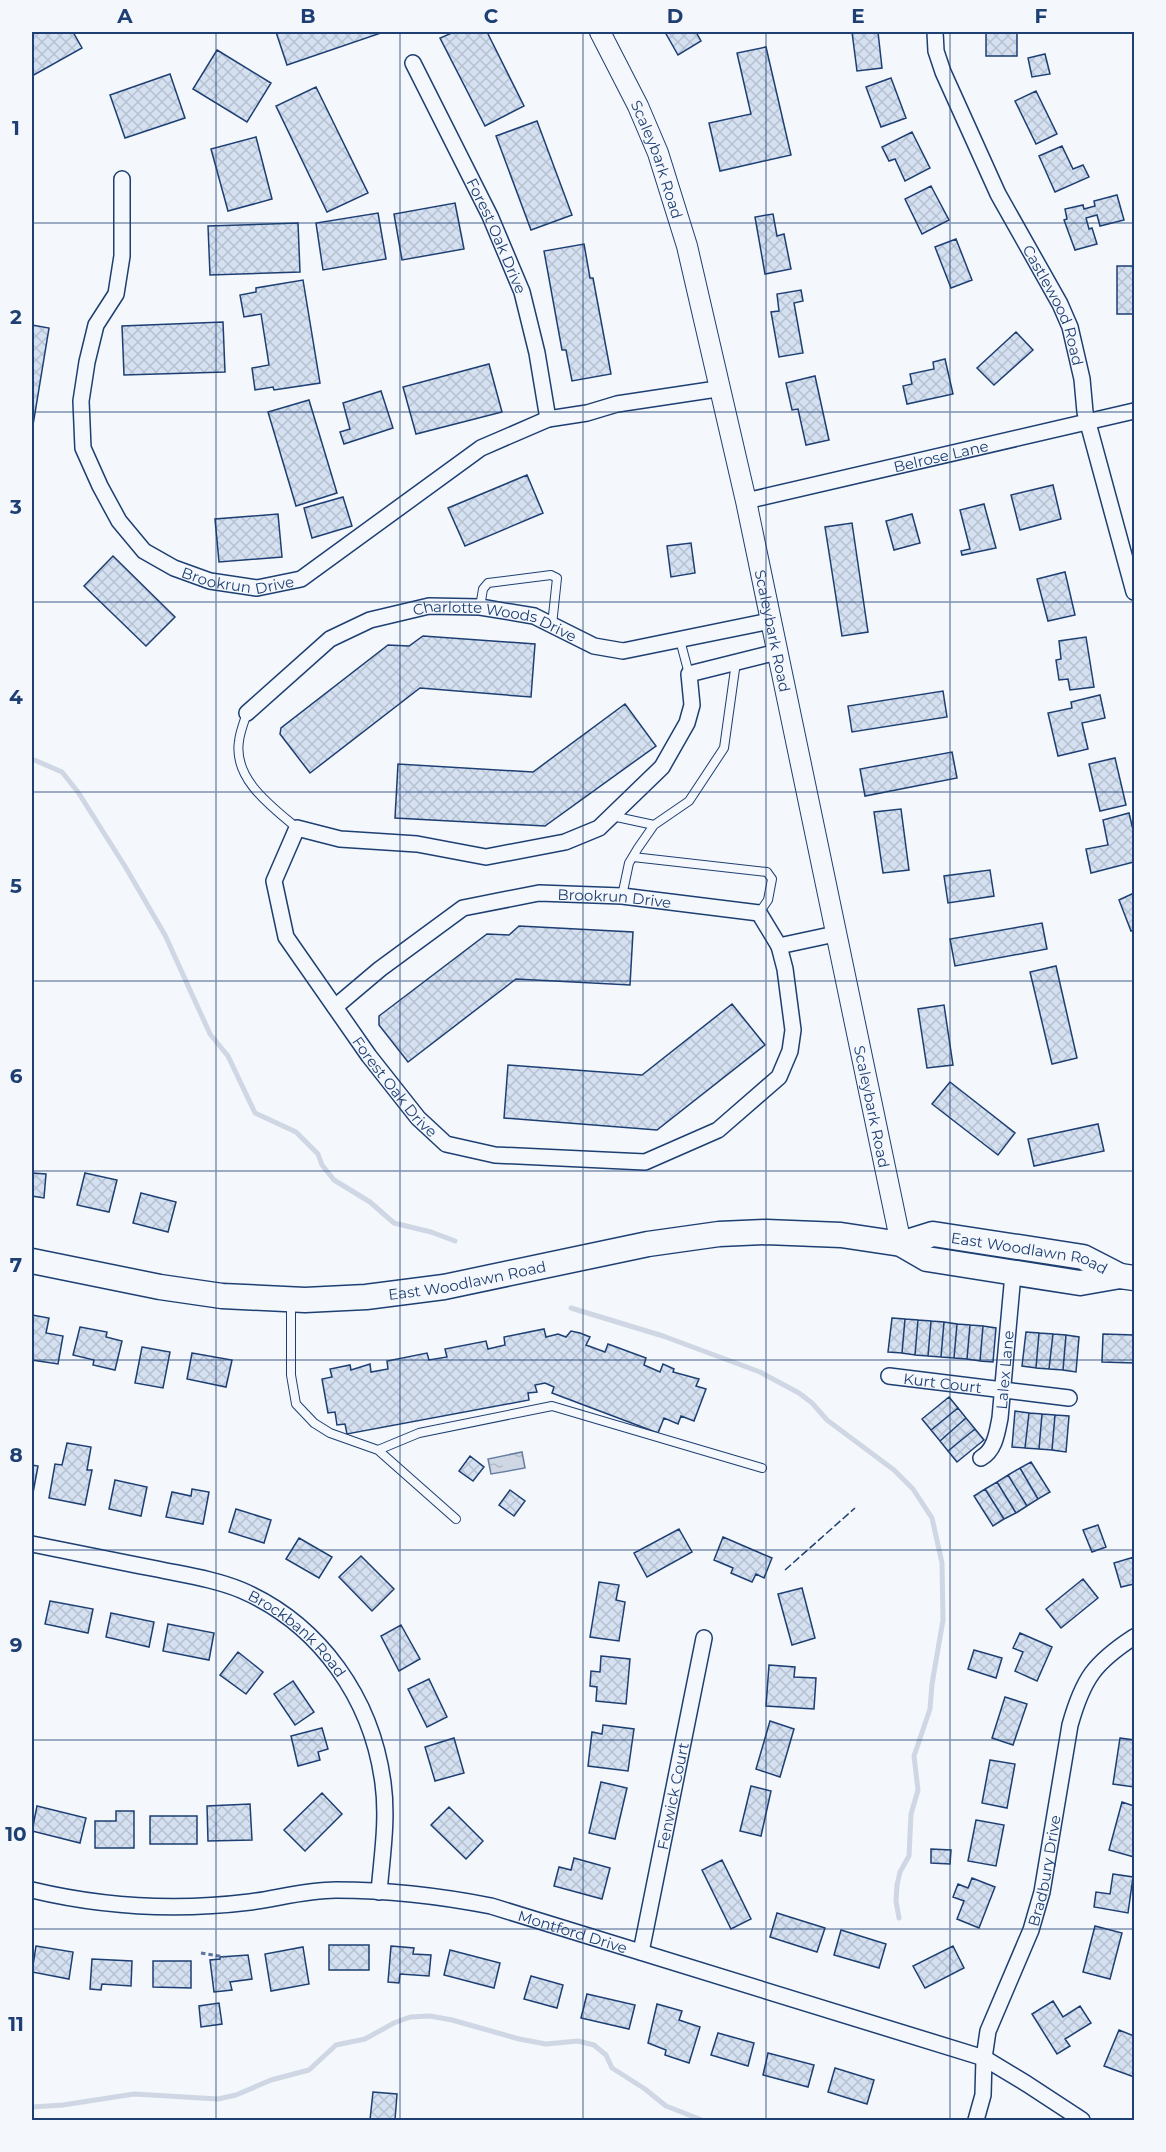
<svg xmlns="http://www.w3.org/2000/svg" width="1166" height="2152" font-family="Montserrat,sans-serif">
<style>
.water{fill:url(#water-ripples);stroke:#687fa3;stroke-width:1.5}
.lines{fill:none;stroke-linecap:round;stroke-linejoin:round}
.stream{stroke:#cfd7e4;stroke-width:5}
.building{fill:url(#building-cross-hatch);stroke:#1d3f73;stroke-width:1.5}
.service-casing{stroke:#1d3f73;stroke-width:10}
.minor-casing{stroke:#1d3f73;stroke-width:18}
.tertiary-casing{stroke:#1d3f73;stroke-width:22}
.primary-casing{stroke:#1d3f73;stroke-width:27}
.path{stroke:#5e769c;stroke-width:3;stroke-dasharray:4.5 3;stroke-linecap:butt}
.service{stroke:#f4f7fb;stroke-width:8}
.minor{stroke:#f4f7fb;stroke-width:15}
.tertiary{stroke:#f4f7fb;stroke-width:20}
.primary{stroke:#f4f7fb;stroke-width:24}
.fence{stroke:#1d3f73;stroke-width:1.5;stroke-dasharray:8 3;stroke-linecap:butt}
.grid{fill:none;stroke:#1d3f73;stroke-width:1.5;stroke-opacity:0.55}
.labels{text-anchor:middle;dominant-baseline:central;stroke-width:4.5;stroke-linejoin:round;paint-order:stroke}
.street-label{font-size:15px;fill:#1d3f73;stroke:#f4f7fb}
.neatline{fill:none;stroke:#1d3f73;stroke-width:2}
.grid-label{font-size:20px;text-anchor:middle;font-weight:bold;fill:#1d3f73}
</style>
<defs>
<pattern id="water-ripples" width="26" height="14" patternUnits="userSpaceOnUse" patternTransform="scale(1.5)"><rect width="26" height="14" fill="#cfd7e4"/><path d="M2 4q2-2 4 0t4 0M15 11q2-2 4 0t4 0" fill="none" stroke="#b1bac7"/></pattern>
<pattern id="building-cross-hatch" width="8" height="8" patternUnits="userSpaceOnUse" patternTransform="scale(1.5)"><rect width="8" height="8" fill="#d5e0f0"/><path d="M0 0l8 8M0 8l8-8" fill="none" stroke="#b6c1d1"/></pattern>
</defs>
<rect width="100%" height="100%" fill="#f4f7fb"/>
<path class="water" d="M522 1452 525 1468 491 1474 488 1459Z"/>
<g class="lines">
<path class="stream" d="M32 759 62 772 78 792 126 868 165 935 210 1034 228 1056 255 1113 296 1132 318 1154 322 1165 334 1180 370 1202 394 1223 431 1232 455 1241
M571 1308 663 1336 760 1372 799 1393 812 1403 827 1420 894 1470 913 1489 932 1518 942 1563 943 1620 932 1684 930 1709 914 1756 918 1790 911 1814 909 1856 900 1872 897 1885 896 1901 899 1918
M32 2107 63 2105 134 2094 218 2099 236 2095 271 2080 309 2070 336 2045 365 2039 394 2023 410 2017 430 2016 452 2020 519 2039 546 2044 578 2041 594 2045 606 2055 612 2068 645 2089 666 2106 702 2120"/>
</g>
<path class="building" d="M32 32H73L82 48 32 76Z
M276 32H380L381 33 287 65Z
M454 32H487L524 106 485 126 440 38Z
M665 32H696L701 41 678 55Z
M852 32H878L882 68 857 71Z
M986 32H1017V56H986Z
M766 47 791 155 720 171 709 123 751 114 737 53Z
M217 50 271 83 247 122 193 89Z
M1045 54 1050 74 1032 77 1028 58Z
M170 74 185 118 125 138 110 95Z
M891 78 906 118 881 127 866 87Z
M316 87 368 193 327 212 276 106Z
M1036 91 1057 134 1036 144 1015 101Z
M537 121 572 215 531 230 496 136Z
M912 132 930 168 905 181 895 159 889 161 882 147Z
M256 137 272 199 228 211 211 149Z
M1062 146 1073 169 1083 165 1089 177 1055 192 1039 156Z
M931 186 949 220 922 234 905 199Z
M1117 195 1124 220 1100 226 1097 215 1086 218 1089 229 1092 228 1097 244 1075 250 1064 220 1067 219 1065 209 1083 205 1084 209 1095 206 1094 201Z
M455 203 464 249 402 260 394 214Z
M378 213 386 259 323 270 316 223Z
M773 214 777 236 784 234 791 269 765 274 755 217Z
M298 223 300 272 210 275 208 226Z
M956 239 972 280 951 288 935 247Z
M584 244 590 278H593L611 374 572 381 566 350H562L544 251Z
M1117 266H1134V314H1117Z
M303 280 320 383 274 390 273 387 255 390 252 368 269 365 261 314 244 317 240 295 256 292V288Z
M801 290 803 301 794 303 803 353 779 357 771 312 779 311 777 294Z
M223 322 225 372 124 375 122 326Z
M32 325 49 328 33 425H32Z
M1016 332 1033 350 994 385 977 368Z
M945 359 953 394 907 404 903 386 912 384 910 374 934 369 933 362Z
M489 364 502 412 416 434 403 387Z
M815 376 829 440 806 445 798 409 792 410 786 383Z
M381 391 393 428 344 444 340 432 350 429 343 403Z
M309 400 337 493 296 506 268 412Z
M527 475 543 513 465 546 448 508Z
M1053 485 1061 519 1020 530 1011 495Z
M343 497 352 526 312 538 304 508Z
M984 504 996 548 962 555 961 551 970 549 960 510Z
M278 514 282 557 219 562 215 519Z
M912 514 920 543 894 550 886 521Z
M852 523 868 632 842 636 825 527Z
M691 543 695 573 671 577 667 546Z
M113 556 175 617 146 646 84 586Z
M1065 572 1075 615 1048 621 1037 579Z
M423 636 535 644 531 697 420 688 310 773 280 734 281 728 388 645 409 646Z
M1086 637 1094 687 1070 690 1068 679 1059 680 1056 660 1061 659 1059 641Z
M943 691 947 717 852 732 848 706Z
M1100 695 1105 718 1082 723 1088 749 1058 756 1048 713 1072 708 1071 702Z
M625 704 656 746 545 826 395 818 398 764 533 772Z
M952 752 957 778 865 796 860 769Z
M1115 758 1126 805 1100 811 1089 764Z
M901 809 909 870 883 873 874 812Z
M1129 813 1134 834V862L1091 873 1086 849 1108 845 1103 820Z
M990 870 994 896 948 903 944 876Z
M1134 893V930L1131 931 1119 900Z
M1042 923 1047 949 955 966 950 939Z
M519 926 633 932 630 985 516 979 408 1062 379 1025V1016L487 934 509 935Z
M1056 966 1077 1058 1052 1064 1030 972Z
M732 1004 765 1045 657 1130 504 1118 508 1065 642 1075Z
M944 1005 953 1065 927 1068 918 1009Z
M950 1082 1015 1133 998 1155 932 1104Z
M1098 1124 1104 1151 1034 1166 1028 1139Z
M32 1173 46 1174 44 1198 32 1196Z
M85 1173 117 1180 109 1212 77 1205Z
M141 1193 176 1202 168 1232 133 1223Z
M32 1315 49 1318 46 1333 63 1336 58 1364 32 1360Z
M892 1318 905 1319 902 1353 888 1352Z
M905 1319 918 1320 915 1355 902 1353Z
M918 1320 931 1321 928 1356 915 1355Z
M931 1321 944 1322 941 1357 928 1356Z
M944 1322 957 1324 954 1358 941 1357Z
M957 1324 970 1325 967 1359 954 1358Z
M970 1325 983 1326 980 1361 967 1359Z
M983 1326 996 1328 993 1362 980 1361Z
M80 1327 107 1332 106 1337 122 1341 115 1370 93 1365 94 1360 73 1355Z
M544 1329 546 1337 558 1334 566 1337 571 1331 580 1333 590 1337 586 1345 605 1352 608 1344 646 1358 644 1365 660 1372 663 1364 674 1369 673 1372 699 1379 696 1386 706 1389 694 1421 681 1416 678 1424 664 1418 658 1433 552 1393 554 1387 545 1383 535 1385 537 1392 528 1393 529 1400 347 1434 345 1424 337 1425 335 1412 328 1413 322 1379 332 1377 330 1369 350 1365 351 1370 370 1364 371 1372 388 1369 387 1361 427 1353 429 1360 447 1357 445 1349 486 1341 488 1349 505 1345 504 1337Z
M1026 1332 1039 1333 1036 1368 1022 1366Z
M1039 1333 1053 1334 1049 1369 1036 1368Z
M1053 1334 1066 1335 1063 1370 1049 1369Z
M1103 1334 1134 1335V1363L1102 1362Z
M1066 1335 1079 1337 1076 1372 1063 1370Z
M142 1347 170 1352 163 1388 135 1383Z
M192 1353 232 1360 226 1387 187 1379Z
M949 1397 958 1408 931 1430 922 1419Z
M958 1408 966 1418 940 1441 931 1430Z
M1015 1411 1029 1413 1025 1448 1012 1447Z
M1029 1413 1042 1414 1039 1449 1025 1448Z
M1042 1414 1055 1415 1052 1450 1039 1449Z
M1055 1415 1069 1416 1066 1452 1052 1450Z
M966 1418 975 1429 948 1451 940 1441Z
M975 1429 984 1440 957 1462 948 1451Z
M67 1443 91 1447 87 1470H92L85 1505 49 1498 55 1464 62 1465Z
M470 1456 484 1467 473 1481 459 1471Z
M1031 1462 1050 1492 1038 1499 1020 1468Z
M32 1465 38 1466 33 1493 32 1492Z
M1020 1468 1038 1499 1027 1506 1008 1475Z
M1008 1475 1027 1506 1016 1513 997 1482Z
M115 1480 147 1487 141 1516 109 1509Z
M997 1482 1016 1513 1004 1519 985 1489Z
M192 1489 209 1492 203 1524 166 1517 172 1492 191 1496Z
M985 1489 1004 1519 993 1526 974 1496Z
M510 1490 525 1501 514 1516 499 1505Z
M236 1509 271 1520 264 1543 229 1532Z
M1098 1525 1106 1547 1092 1552 1083 1530Z
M679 1529 692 1552 647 1577 634 1553Z
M723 1537 772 1558 764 1578 756 1574 752 1582 731 1573 733 1568 714 1560Z
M299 1538 332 1557 319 1578 286 1559Z
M361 1556 394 1589 372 1611 339 1577Z
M1134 1557V1584L1121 1587 1114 1563Z
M1083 1579 1098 1598 1061 1628 1046 1609Z
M599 1582 619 1585 616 1600 625 1602 619 1641 590 1637Z
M802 1588 815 1638 792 1645 778 1594Z
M50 1601 93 1609 88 1633 45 1624Z
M111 1613 154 1622 149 1647 106 1637Z
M168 1624 214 1633 209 1660 163 1651Z
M401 1625 420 1659 399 1671 381 1636Z
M1020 1633 1052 1647 1037 1681 1015 1671 1023 1652 1013 1648Z
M974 1650 1002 1658 996 1678 968 1669Z
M238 1652 263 1672 246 1694 220 1675Z
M601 1656 630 1659 626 1704 596 1701 597 1687 590 1686 591 1671 600 1672Z
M769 1665 795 1667 794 1677 816 1678 814 1709 766 1706Z
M429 1679 447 1717 427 1727 408 1689Z
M293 1681 314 1712 295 1725 274 1694Z
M1005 1697 1027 1704 1013 1745 992 1738Z
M770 1721 794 1729 780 1777 756 1769Z
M603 1725 634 1729 628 1771 588 1766 592 1732 602 1734Z
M322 1728 328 1749 318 1752 320 1760 298 1766 291 1736Z
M454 1738 464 1773 435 1781 425 1747Z
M1120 1738 1134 1740V1787L1113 1784Z
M990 1760 1015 1764 1007 1808 982 1803Z
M601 1782 627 1788 615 1839 589 1833Z
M751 1786 771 1791 761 1836 740 1831Z
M322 1793 342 1814 305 1851 284 1830Z
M1122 1802 1134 1806V1857L1109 1850Z
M250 1804 252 1840 208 1841 207 1806Z
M37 1806 86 1818 80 1843 32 1831Z
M449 1807 483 1841 466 1859 431 1825Z
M116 1811H134V1848H95V1821H116Z
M150 1816H197V1844H150Z
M976 1820 1004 1825 996 1866 968 1861Z
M931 1849 951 1850 950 1864 931 1863Z
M574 1858 610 1868 602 1899 554 1886 559 1867 571 1870Z
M722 1860 751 1919 731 1929 702 1870Z
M1113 1874 1133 1877 1128 1913 1094 1907 1096 1892 1110 1894Z
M972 1878 995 1887 979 1928 957 1919 964 1901 953 1897 958 1884 968 1888Z
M777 1913 825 1928 817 1952 770 1937Z
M1095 1926 1122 1933 1110 1979 1083 1972Z
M841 1930 886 1944 879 1968 834 1955Z
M329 1945H369V1970H329Z
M36 1946 73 1952 69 1979 32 1972Z
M391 1946 414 1948 413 1954 431 1955 429 1976 400 1974 399 1983 388 1982Z
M953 1946 964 1968 925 1988 913 1966Z
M303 1947 309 1984 271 1991 265 1954Z
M450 1950 500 1963 494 1988 444 1975Z
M248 1955 252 1979 230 1982 232 1990 214 1992 210 1960 220 1959V1957Z
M92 1959 132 1961 131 1986 102 1984 101 1990 90 1989Z
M153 1961H191V1988L153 1987Z
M531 1976 563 1985 557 2008 524 1999Z
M587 1994 635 2005 629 2029 581 2018Z
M1053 2001 1063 2017 1080 2006 1091 2023 1065 2039 1070 2046 1057 2054 1032 2014Z
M219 2003 222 2024 201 2027 199 2006Z
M657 2004 682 2011 679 2020 700 2027 689 2063 665 2055 666 2050 648 2043Z
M1119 2030 1134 2036V2077L1104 2066Z
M718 2033 754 2043 748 2066 711 2055Z
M768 2053 814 2065 808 2087 763 2075Z
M835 2068 874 2080 867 2104 828 2092Z
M373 2092 397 2094 395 2120H370Z"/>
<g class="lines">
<g class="service-casing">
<path id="service" d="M480 607 483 589 488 583 551 575 557 578 552 625
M680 640 689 674
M247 713C244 722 240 732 239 741 233 779 271 806 297 828
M612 816 654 825
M633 857 767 872 772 879 768 900 759 913
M622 896 629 863 638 848 654 825 689 801 724 748 736 662
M291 1301V1375L296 1404 314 1423 330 1433 378 1450 419 1433 552 1406 762 1468
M378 1450 456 1519"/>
</g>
<g class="minor-casing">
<g id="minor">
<path id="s1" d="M935 32 936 51 943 72 998 194 1060 304 1070 327 1082 379 1085 412 1134 592"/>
<path id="s2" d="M413 63 490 216 522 292 537 353 548 419"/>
<path id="s3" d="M122 179V256L116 294 96 325 87 362 81 401 83 448 100 486 119 521 144 551 174 568 210 581 257 588 301 579 481 448 548 419 587 413 617 404 710 390 720 386"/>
<path id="s4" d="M746 501 1134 411"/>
<path id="s5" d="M777 652 689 674 692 705 687 723 662 767 599 828 565 842 486 857 417 844 340 839 297 828 274 881 286 937 369 1056 418 1118 446 1144 495 1155 645 1162 718 1130 779 1077 790 1051 793 1030 785 969 779 946"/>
<path id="s6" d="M247 713 330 639 370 620 429 606 480 607 534 616 594 646 623 651 770 621"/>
<path id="s7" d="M335 1007 380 969 463 908 539 893 622 896 759 913 779 946 835 934"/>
<path id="s8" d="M889 1376 1069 1398"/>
<path id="s9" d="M981 1458C995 1450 997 1433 1000 1418L1013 1274"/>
<path id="s10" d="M32 1544C73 1552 115 1561 157 1569 185 1575 214 1579 241 1590 320 1624 372 1699 383 1783 388 1819 382 1856 379 1892"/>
<path id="s11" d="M32 1890C103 1907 177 1911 250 1902 279 1898 307 1890 336 1890 388 1890 440 1896 491 1906L984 2058 1027 2084 1082 2120"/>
<path id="s12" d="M641 1952 704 1638"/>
<path id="s13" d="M976 2120 983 2095 984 2058 988 2031 1031 1930 1042 1892 1070 1725C1083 1679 1094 1663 1134 1637"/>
</g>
</g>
<g class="tertiary-casing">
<g id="tertiary">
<path id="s14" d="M600 32 638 106 658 153 687 246 746 501 901 1244"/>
</g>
</g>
<g class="primary-casing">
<g id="primary">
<path id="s15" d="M901 1244 933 1234 1083 1257 1120 1276"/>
<path id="s16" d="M32 1261 160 1287 222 1296 305 1300 366 1297 444 1287 648 1244 719 1234 766 1232 841 1235 901 1244 927 1259 1080 1283 1120 1276 1134 1278"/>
</g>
</g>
<path class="path" d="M201 1953 224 1957"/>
<use href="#service" class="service"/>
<use href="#minor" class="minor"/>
<use href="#tertiary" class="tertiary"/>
<use href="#primary" class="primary"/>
<path class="fence" d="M785 1570 855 1508"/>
</g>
<path class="grid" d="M216 32V2120M400 32V2120M583 32V2120M766 32V2120M950 32V2120M32 223H1134M32 412H1134M32 602H1134M32 792H1134M32 981H1134M32 1171H1134M32 1360H1134M32 1550H1134M32 1740H1134M32 1929H1134"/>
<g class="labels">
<g class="street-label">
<text stroke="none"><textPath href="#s14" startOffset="140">Scaleybark Road</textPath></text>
<text stroke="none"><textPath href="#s2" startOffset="192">Forest Oak Drive</textPath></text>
<text stroke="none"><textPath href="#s1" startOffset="300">Castlewood Road</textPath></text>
<text stroke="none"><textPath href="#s4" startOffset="200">Belrose Lane</textPath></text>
<text stroke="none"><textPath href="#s3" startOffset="498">Brookrun Drive</textPath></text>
<text stroke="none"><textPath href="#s6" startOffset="284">Charlotte Woods Drive</textPath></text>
<text stroke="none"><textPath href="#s14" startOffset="626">Scaleybark Road</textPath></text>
<text stroke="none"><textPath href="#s7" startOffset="315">Brookrun Drive</textPath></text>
<text stroke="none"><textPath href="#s5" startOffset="888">Forest Oak Drive</textPath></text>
<text stroke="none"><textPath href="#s14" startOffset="1112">Scaleybark Road</textPath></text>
<text stroke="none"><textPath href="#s15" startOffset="132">East Woodlawn Road</textPath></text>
<text stroke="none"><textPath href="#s16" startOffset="440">East Woodlawn Road</textPath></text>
<text stroke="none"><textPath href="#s9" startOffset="94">Lalex Lane</textPath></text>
<text stroke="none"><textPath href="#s8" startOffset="54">Kurt Court</textPath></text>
<text stroke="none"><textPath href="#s10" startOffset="286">Brockbank Road</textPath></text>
<text stroke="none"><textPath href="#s12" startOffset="159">Fenwick Court</textPath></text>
<text stroke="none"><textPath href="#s13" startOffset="261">Bradbury Drive</textPath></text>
<text stroke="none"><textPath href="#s11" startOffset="548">Montford Drive</textPath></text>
</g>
</g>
<rect width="1166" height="2152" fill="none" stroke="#f4f7fb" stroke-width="66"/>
<rect x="33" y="33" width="1100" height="2086" class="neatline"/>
<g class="grid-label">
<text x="125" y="23">A</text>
<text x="308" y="23">B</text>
<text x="491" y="23">C</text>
<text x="675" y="23">D</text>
<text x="858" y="23">E</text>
<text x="1041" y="23">F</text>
<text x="16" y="135">1</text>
<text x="16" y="324">2</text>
<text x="16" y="514">3</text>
<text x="16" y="704">4</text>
<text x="16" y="893">5</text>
<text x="16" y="1083">6</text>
<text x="16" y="1272">7</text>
<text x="16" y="1462">8</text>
<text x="16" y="1652">9</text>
<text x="16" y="1841">10</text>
<text x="16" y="2031">11</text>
</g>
</svg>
